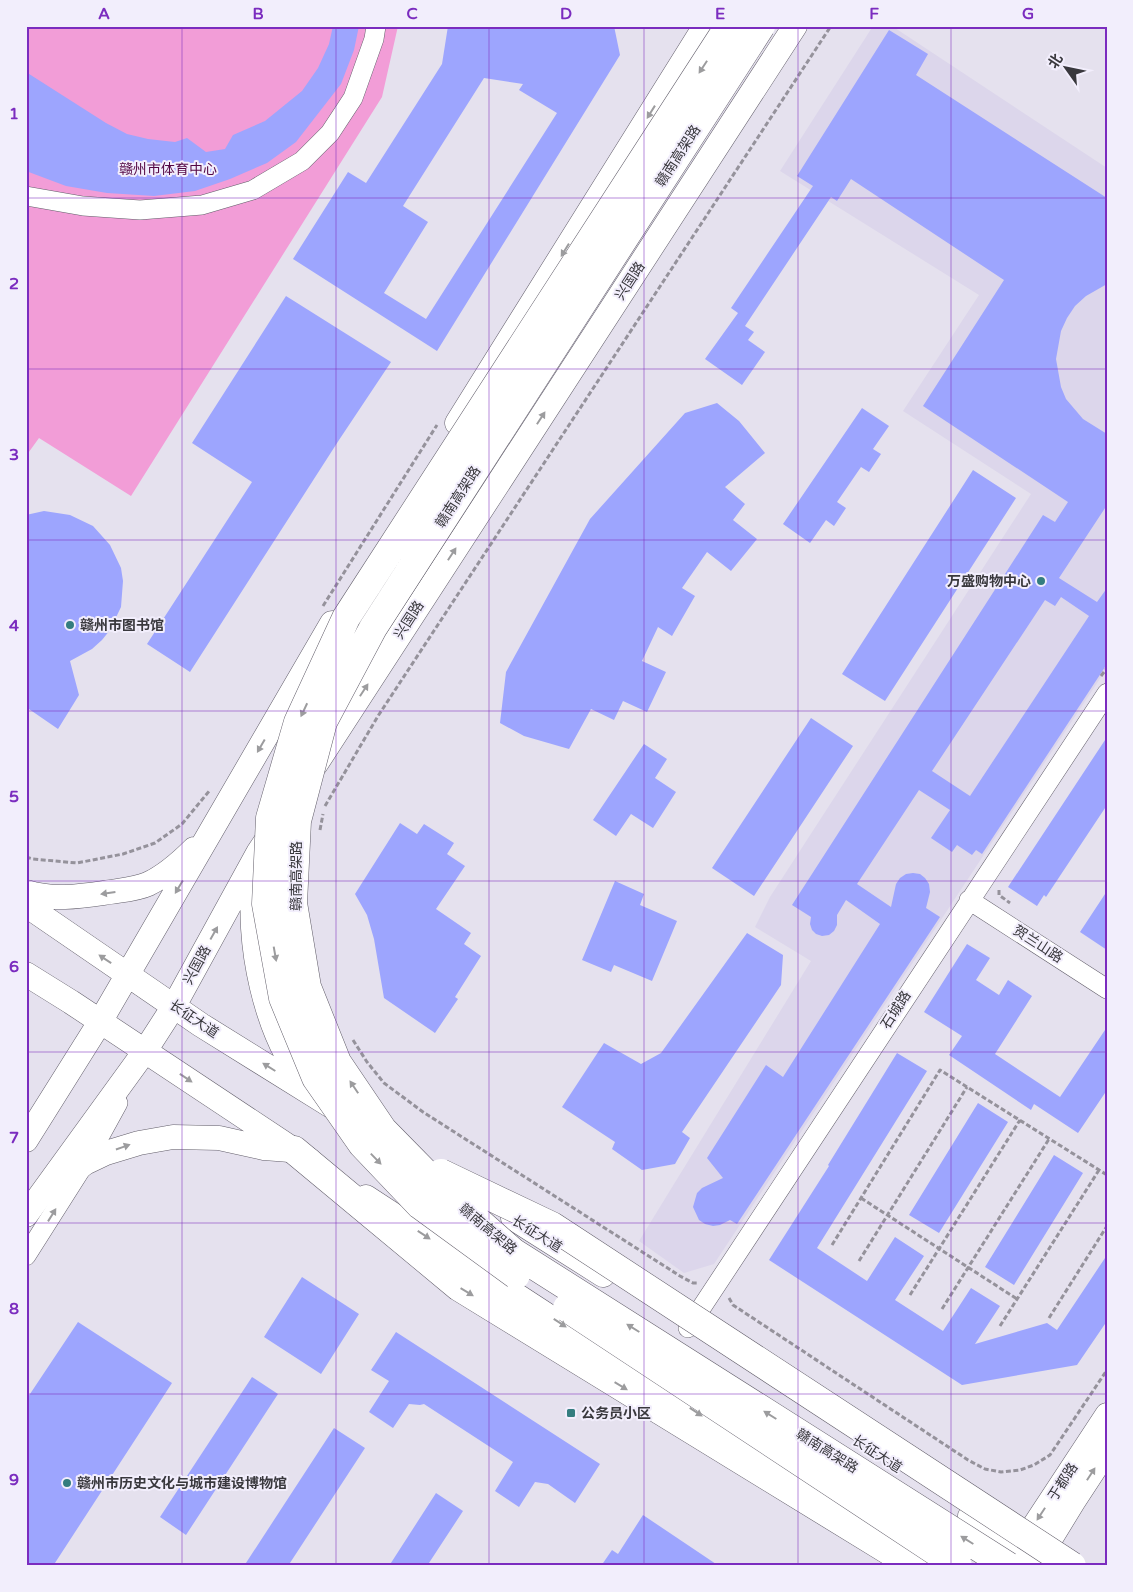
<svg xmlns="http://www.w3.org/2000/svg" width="1133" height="1592" font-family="'Varela Round','Noto Sans SC',sans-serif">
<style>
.built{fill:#dcd6eb}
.green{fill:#f29dd7}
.building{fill:#9da5fe;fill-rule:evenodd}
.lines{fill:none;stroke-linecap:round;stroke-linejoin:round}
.minor-casing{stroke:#625e6a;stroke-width:20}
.major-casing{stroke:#625e6a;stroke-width:25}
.highway-casing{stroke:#625e6a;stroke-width:29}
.path{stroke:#95929b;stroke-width:3;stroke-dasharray:5 2.5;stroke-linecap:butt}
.minor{stroke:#fff;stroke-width:19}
.major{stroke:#fff;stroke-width:24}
.highway{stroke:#fff;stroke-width:28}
.highway-bridge-casing{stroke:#625e6a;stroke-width:29;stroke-linecap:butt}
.highway-bridge{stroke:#fff;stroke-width:28}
.oneway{fill:#9c9c9e}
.grid{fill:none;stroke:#7b2cbf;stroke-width:1;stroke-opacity:0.55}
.poi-dot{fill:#347d7f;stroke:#f2eefc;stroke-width:2}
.labels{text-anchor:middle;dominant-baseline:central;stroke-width:4;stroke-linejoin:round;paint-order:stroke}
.street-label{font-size:14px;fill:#39383d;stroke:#f2eefc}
.park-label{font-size:14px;fill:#540644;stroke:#f2eefc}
.poi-label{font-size:14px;font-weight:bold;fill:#39383d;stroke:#f2eefc;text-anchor:start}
.neatline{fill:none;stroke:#7b2cbf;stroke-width:2}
.grid-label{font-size:16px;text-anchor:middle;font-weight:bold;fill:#7b2cbf}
</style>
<rect width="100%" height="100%" fill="#e5e1ee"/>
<path class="built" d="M873 26H892L1107 168V668L714 1264 684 1273 639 1241 811 961 755 927 770 897 1031 494 903 411 979 295 780 171Z"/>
<path class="green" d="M26 26H398L382 97 131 496 39 438 26 456Z"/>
<path class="building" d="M333 26H359L354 50 341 84 296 142 267 163 230 179 195 191 154 196 107 193 66 186 26 171V72L106 123 127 134 148 139 175 142 187 138 206 152 225 149 233 135 265 121 302 91 318 68 329 44Z
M448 26H614L620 55 437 351 293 259 348 172 366 183 442 64ZM484 78 523 84 519 90 557 113 426 319 384 293 428 222 403 206Z
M889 30 928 54 916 75 1107 198V284L1086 296 1075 306 1067 318 1061 331 1056 359 1061 387 1066 399 1083 419 1107 434V505L1059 578 1097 602 1107 588V664L982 854 976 850 972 855 957 845 952 852 931 838 950 810 919 790 857 884 891 907 896 884 900 878 906 874 913 873 920 874 925 878 929 884 930 892 926 908 940 917 737 1224 730 1220 720 1225 713 1226 705 1224 699 1220 693 1207 697 1193 702 1188 723 1178 707 1158 766 1065 783 1077 880 924 846 900 837 915V925L834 931 829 935 822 936 816 934 812 930 810 924 811 917 792 905 1043 515 1055 522 1068 502 923 406 1004 280 851 179 837 201 831 197 745 326 754 332 748 340 765 352 742 385 705 359 738 313 731 308 813 186 797 176ZM1061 597 1089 616 970 796 932 771 1045 600 1055 606Z
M286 296 391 362 339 440 190 672 147 644 252 482 192 443Z
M717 403 739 421 765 453 725 487 745 504 733 520 757 539 731 571 707 552 682 588 695 596 672 636 658 627 642 661 666 672 647 712 623 701 614 720 591 709 569 749 524 736 500 723 506 672 590 519 685 413Z
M862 408 889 426 873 449 881 454 869 472 861 467 837 502 846 508 834 526 826 520 810 543 783 524Z
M973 470 1016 498 885 701 842 674Z
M44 511 70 515 93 526 110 545 121 568 123 581 121 607 110 630 102 640 92 649 70 661 79 695 58 729 26 707V515Z
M811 718 853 746 754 896 712 868Z
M1107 737V805L1046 897 1044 895 1037 906 1008 887Z
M644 744 667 759 655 778 676 792 653 828 631 814 616 836 593 820Z
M400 823 417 834 424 824 454 843 447 854 465 866 436 909 471 933 464 944 481 956 455 997 458 999 435 1033 384 998 374 939 367 915 355 894Z
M615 881 644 894 640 905 677 921 652 981 614 965 611 972 582 960Z
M1107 891V950L1080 932Z
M747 933 783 955 781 985 682 1132 690 1138 675 1164 642 1170 612 1149 615 1142 562 1107 604 1043 641 1064 661 1053Z
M967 944 990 958 976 980 999 995 1008 980 1032 996 995 1054 1060 1097 1107 1027V1090L1078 1133 1034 1104 1031 1110 949 1055 962 1036 924 1012Z
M897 1053 927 1071 817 1248 867 1281 895 1237 924 1256 895 1300 943 1331 971 1288 1000 1306 975 1344 1047 1323 1057 1330 1107 1255V1321L1077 1365 962 1385 769 1260 829 1166 828 1165Z
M978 1103 1008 1122 939 1233 909 1215Z
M1054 1155 1083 1173 1014 1285 985 1267Z
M302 1277 359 1314 321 1374 264 1337Z
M78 1322 172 1383 53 1566H26V1400Z
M396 1332 600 1464 575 1503 548 1484 535 1482 519 1507 495 1491 513 1462 424 1404 420 1405 409 1404 393 1428 369 1412 389 1381 371 1370Z
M252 1377 278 1394 186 1535 160 1517Z
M334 1428 365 1448 288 1566H244Z
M436 1493 463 1511 427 1566H389Z
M643 1515 719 1566H601L612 1550 618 1554Z"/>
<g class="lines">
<g class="minor-casing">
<path id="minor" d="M26 196 83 206 140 210 202 205 253 190 302 161 330 133 353 98 374 39 376 26
M969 900 1107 989
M26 1256 85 1163 118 1103
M688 1328 1107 693"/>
</g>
<g class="major-casing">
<path id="major" d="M457 423 705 26
M316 764 795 26
M255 875C245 939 265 1038 309 1087
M26 892C54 901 82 896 110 892 123 890 137 889 148 884 165 876 181 862 194 849
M26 905 201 1025 336 1109
M26 974 71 1002 309 1160
M26 1140 100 1022 332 623
M58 1183 85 1163 106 1153 139 1143 173 1137 219 1138 264 1148 290 1150
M366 1197 830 1500
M26 1215 145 1051 174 1006 258 853 272 832
M513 1218 603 1275
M970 1516 1046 1566
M900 1545 932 1566
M1017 1552 1107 1415
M1035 1564 1073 1502 1107 1450"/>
</g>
<g class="highway-casing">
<path id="highway" d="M294 1150 459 1287 914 1566"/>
</g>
<path class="path" d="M323 606 437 425
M1101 676 1107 668
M325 806 378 716 831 26
M320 830 323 814
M26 857 33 859 77 863 123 854 155 843 182 824 210 790
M999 890V895L1010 903
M353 1040 367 1062 384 1083 423 1112 680 1276 693 1283H698
M861 1198 1017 1299
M832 1245 940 1070 1107 1175
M859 1261 967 1087
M910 1295 1020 1120
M729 1298 733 1305 968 1460 985 1469 1001 1472 1020 1470 1034 1465 1050 1455 1107 1370
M942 1309 1049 1139
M1049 1318 1107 1226
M1000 1326 1099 1170"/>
<use href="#minor" class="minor"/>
<use href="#major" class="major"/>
<use href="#highway" class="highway"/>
<g class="highway-bridge-casing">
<path id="highway-bridge" d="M761 26 373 628 323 722 297 821 293 903 307 987 337 1062 383 1130 438 1186 513 1252 1008 1566
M441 1173 552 1226 1072 1566
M516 1275 420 1205 362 1144 316 1078 283 998 266 904 270 818 298 722 346 618 729 26
M567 1308 958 1566"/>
</g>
<use href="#highway-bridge" class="highway-bridge"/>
</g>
<defs><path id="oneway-solid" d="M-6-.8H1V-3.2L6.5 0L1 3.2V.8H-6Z" transform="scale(1.25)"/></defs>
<g class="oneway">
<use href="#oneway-solid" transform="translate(703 67) rotate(123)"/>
<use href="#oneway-solid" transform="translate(651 112) rotate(122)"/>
<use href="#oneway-solid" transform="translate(565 250) rotate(122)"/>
<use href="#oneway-solid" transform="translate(541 418) rotate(-57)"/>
<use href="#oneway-solid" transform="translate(452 554) rotate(-57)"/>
<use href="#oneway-solid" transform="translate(364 690) rotate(-57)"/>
<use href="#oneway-solid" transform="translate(304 710) rotate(115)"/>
<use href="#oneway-solid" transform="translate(261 746) rotate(120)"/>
<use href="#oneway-solid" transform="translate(179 887) rotate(121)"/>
<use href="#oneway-solid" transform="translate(108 893) rotate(172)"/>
<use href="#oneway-solid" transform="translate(214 933) rotate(-61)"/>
<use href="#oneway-solid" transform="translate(275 954) rotate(80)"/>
<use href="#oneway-solid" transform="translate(105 959) rotate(-146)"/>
<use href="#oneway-solid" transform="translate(269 1067) rotate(-148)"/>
<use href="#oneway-solid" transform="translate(186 1078) rotate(34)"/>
<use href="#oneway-solid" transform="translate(354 1087) rotate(-124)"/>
<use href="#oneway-solid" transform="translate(123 1147) rotate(-19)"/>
<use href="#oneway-solid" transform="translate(376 1159) rotate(46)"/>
<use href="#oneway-solid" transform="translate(52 1215) rotate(-58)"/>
<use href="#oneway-solid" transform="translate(424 1235) rotate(33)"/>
<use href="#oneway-solid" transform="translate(467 1292) rotate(31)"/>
<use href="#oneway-solid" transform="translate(560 1323) rotate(33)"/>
<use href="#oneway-solid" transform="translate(633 1328) rotate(-148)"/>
<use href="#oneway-solid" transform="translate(621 1386) rotate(31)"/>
<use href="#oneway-solid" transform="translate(696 1412) rotate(33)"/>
<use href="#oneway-solid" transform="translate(770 1415) rotate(-148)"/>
<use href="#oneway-solid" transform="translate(1091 1474) rotate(-57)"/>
<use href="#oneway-solid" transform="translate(1041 1514) rotate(123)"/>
<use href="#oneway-solid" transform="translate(967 1540) rotate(-148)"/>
</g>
<path class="grid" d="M182 26V1566M336 26V1566M489 26V1566M644 26V1566M798 26V1566M951 26V1566M26 198H1107M26 369H1107M26 540H1107M26 711H1107M26 881H1107M26 1052H1107M26 1223H1107M26 1394H1107"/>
<g class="poi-dot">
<circle cx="1041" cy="581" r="5"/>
<circle cx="70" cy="625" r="5"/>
<rect x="566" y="1408" width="10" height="10" rx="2.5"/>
<circle cx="67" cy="1483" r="5"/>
</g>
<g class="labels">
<g class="street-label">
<text transform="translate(678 156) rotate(-57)">赣南高架路</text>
<text transform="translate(630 281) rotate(-57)">兴国路</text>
<text transform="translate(458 497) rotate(-57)">赣南高架路</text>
<text transform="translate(409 620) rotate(-57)">兴国路</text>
<text transform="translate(296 876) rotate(-90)">赣南高架路</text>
<text transform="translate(1038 944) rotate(33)">贺兰山路</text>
<text transform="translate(197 965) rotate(-61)">兴国路</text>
<text transform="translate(896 1010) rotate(-57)">石城路</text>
<text transform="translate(194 1019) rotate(34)">长征大道</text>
<text transform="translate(488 1229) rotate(40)">赣南高架路</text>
<text transform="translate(537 1234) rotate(32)">长征大道</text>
<text transform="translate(827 1451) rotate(32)">赣南高架路</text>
<text transform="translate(877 1454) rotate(33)">长征大道</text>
<text transform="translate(1063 1482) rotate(-57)">于都路</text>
</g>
<g class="park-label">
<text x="168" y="169">赣州市体育中心</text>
</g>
<g class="poi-label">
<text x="1031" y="581" text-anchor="end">万盛购物中心</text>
<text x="80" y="625">赣州市图书馆</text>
<text x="581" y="1413">公务员小区</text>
<text x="77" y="1483">赣州市历史文化与城市建设博物馆</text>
</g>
</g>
<rect width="1133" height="1592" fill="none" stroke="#f2eefc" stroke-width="55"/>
<g transform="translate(1066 68) rotate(303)" stroke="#f2eefc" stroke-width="4" paint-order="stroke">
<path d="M0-4L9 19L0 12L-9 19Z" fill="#39383d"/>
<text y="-8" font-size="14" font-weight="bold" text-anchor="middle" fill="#39383d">北</text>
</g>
<rect x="28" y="28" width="1078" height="1536" class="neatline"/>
<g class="grid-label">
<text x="104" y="19">A</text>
<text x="258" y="19">B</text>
<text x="412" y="19">C</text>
<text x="566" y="19">D</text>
<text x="720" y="19">E</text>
<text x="874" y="19">F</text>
<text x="1028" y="19">G</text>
<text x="14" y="119">1</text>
<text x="14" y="289">2</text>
<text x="14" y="460">3</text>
<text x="14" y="631">4</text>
<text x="14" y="802">5</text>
<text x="14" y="972">6</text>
<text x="14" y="1143">7</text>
<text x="14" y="1314">8</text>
<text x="14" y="1485">9</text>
</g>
</svg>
